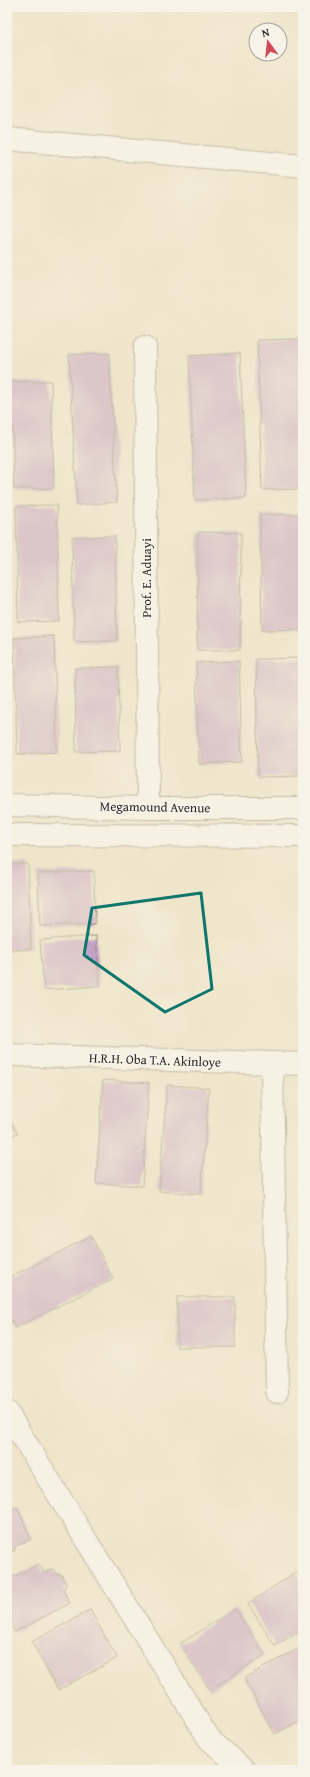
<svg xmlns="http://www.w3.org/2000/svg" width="310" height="1777" font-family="'Gentium Book Plus',serif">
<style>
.building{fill:#c4a2c8}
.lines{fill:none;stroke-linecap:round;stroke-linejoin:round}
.minor-casing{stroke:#8c887a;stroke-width:24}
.minor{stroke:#fff;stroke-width:22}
.marked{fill:none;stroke:#0f766e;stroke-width:3;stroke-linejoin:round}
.labels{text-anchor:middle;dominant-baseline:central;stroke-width:3.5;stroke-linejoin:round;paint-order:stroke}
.street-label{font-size:13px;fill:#2b2b2b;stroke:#f7f3e8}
</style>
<rect width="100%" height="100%" fill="#f7f3e8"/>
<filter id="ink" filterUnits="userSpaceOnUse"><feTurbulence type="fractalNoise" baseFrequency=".025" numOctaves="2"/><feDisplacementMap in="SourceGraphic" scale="8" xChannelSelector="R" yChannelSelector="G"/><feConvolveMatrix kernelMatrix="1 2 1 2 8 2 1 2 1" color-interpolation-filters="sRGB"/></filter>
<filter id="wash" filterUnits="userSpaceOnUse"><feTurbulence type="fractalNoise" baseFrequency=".012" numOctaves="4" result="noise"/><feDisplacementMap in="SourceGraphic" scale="16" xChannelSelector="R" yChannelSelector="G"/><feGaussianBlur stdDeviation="0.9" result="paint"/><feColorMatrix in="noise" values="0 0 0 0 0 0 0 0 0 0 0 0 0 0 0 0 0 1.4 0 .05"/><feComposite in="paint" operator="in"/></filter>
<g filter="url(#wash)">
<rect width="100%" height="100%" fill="#eee5ca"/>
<g id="blocks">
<path class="building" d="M301 339 303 489 262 490 257 340Z
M109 353 117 502 77 505 69 355Z
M240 353 246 498 195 500 189 356Z
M51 381 54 488 14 489 11 382Z
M57 505 59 621 18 622 16 506Z
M303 514V629L262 630 260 515Z
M198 532 241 533 240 650H197Z
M115 536 117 641 74 642 72 537Z
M54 636 57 752 17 754 14 638Z
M303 658V776L258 777 256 659Z
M239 661 242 762 199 764 196 663Z
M118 667 120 751 76 752 75 668Z
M7 864H28L31 949 7 950Z
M94 871 95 924 40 926 38 873Z
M96 936 100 986 44 990 40 940Z
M103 1080 149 1083 142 1186 96 1183Z
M167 1085 209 1088 201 1194 159 1191Z
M7 1114 17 1133 7 1139Z
M91 1236 113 1279 15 1328 7 1312V1279Z
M177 1297H235V1347H177Z
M7 1499 11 1509 17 1507 31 1539 14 1547 15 1550 7 1554Z
M39 1564 44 1573 53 1569 56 1574 62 1575 66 1585 63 1590 70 1603 15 1632 7 1617V1580Z
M296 1572 303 1582V1628L275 1646 248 1604Z
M235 1609 265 1655 210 1690 180 1644Z
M90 1610 117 1658 58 1690 32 1642Z
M303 1646V1719L275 1734 244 1678Z"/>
</g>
</g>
<g filter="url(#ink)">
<use href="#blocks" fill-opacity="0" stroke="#8c887a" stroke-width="1"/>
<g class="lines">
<g class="minor-casing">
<path id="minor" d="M7 139 303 166
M145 347 148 808
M7 805 148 808H303
M7 835 303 836
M7 1055 303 1064
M272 1063 277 1392
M7 1412 209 1739 244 1770"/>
</g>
<use href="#minor" class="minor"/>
</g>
</g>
<path d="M0 0H310V1777H0ZM201 893 212 989 165 1012 84 955 92 908Z" fill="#eee5ca" fill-opacity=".55" fill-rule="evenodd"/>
<path class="marked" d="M201 893 212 989 165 1012 84 955 92 908Z"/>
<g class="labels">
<g class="street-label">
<text transform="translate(146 578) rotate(-90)">Prof. E. Aduayi</text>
<text transform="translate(155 807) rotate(1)">Megamound Avenue</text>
<text transform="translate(155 1060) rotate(2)">H.R.H. Oba T.A. Akinloye</text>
</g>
</g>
<rect width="310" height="1777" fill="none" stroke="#f7f3e8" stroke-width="24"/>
<g transform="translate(268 42) rotate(345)"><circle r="19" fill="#f7f3e8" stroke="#a5a39c"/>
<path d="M0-3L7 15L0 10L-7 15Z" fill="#d1495b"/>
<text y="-6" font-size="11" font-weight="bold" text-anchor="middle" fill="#2b2b2b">N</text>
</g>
</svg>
